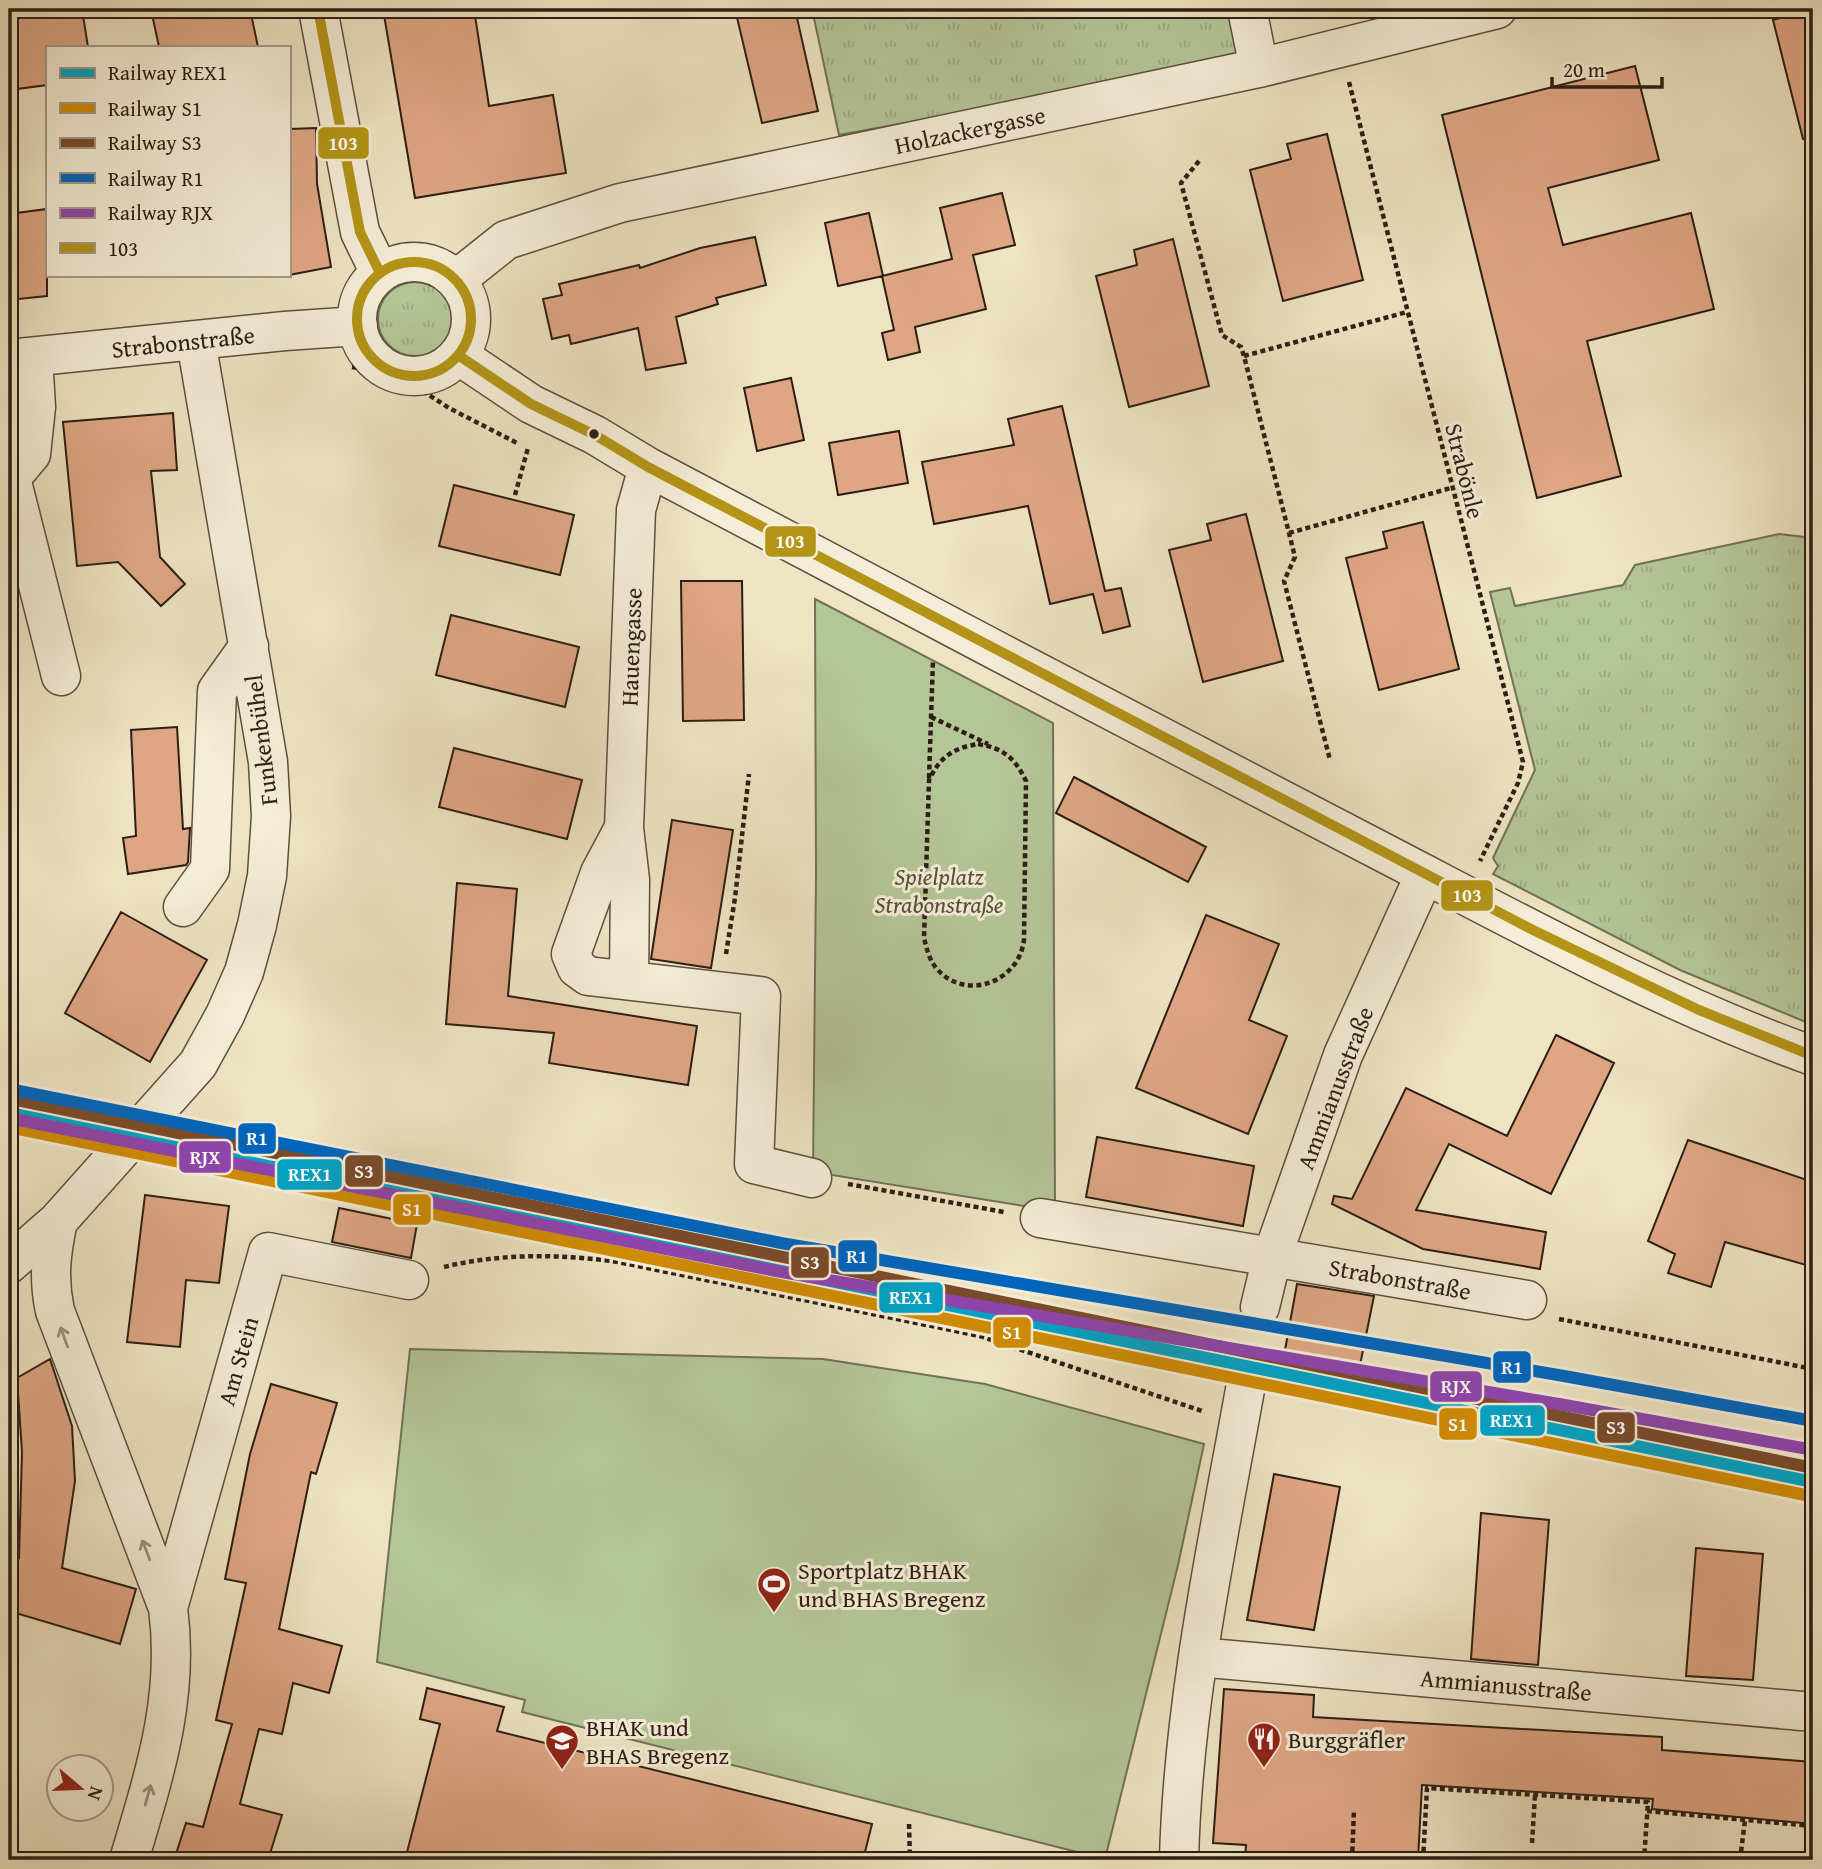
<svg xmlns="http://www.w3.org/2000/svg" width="1822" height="1869" font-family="'Gentium Book Plus',serif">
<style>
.grass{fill:url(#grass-tufts);stroke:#707256;stroke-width:2}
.park{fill:#b4c597;stroke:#707256;stroke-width:2}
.building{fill:#dfa684;stroke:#2d1e15;stroke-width:2}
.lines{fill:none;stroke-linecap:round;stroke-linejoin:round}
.minor-tunnel{stroke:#c7bc9f;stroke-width:38;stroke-dasharray:38 19;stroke-linecap:butt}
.minor-casing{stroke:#5d4f40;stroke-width:41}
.path{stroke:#2d1e15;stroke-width:4.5;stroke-dasharray:5 3.5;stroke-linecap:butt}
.minor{stroke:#f4edd7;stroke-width:38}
.bus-1-casing{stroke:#f4edd7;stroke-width:16}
.bus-1{stroke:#b39417;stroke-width:10}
.rail-1-casing{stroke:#f4edd7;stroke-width:18}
.rail-2-casing{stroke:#f4edd7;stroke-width:18}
.rail-3-casing{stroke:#f4edd7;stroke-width:18}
.rail-4-casing{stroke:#f4edd7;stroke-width:18}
.rail-5-casing{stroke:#f4edd7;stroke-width:18}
.rail-1{stroke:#02a2c5;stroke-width:12}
.rail-2{stroke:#cf8b04;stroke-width:12}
.rail-3{stroke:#7a4b2a;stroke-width:12}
.rail-4{stroke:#0065bd;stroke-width:12}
.rail-5{stroke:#8e44ad;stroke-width:12}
.oneway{stroke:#9a9080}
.bus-dot{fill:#2d1e15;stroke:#f4edd7;stroke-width:2.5}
.labels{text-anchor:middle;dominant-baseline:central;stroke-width:6;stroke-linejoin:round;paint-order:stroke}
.street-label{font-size:24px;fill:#2d1e15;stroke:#f4edd7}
.park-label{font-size:24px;font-style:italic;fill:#56503c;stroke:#f4edd7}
.poi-label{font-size:24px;fill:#2d1e15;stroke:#f4edd7;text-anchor:start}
.line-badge{stroke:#f4edd7;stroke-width:2.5}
.badge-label{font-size:19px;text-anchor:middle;font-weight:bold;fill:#fff}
</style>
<defs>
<pattern id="grass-tufts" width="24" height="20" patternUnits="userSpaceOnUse" patternTransform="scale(1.75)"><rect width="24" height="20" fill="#b4c597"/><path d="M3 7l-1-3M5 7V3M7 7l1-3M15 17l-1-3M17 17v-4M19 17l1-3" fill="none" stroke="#9ba981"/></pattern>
</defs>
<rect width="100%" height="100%" fill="#eee3c2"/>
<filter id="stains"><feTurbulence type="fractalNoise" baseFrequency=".00286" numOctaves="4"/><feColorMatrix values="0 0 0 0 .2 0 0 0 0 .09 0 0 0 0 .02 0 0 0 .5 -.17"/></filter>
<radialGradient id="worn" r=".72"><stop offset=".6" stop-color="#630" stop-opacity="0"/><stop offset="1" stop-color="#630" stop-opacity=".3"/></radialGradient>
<path class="grass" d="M812 9H1233L1242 55 1041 98 839 135Z
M378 319a37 37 0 1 1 74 0a37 37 0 1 1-74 0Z
M1779 534 1813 538V1025L1680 970 1493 874 1498 866 1493 858 1535 770 1490 592 1510 588 1515 606 1623 585 1635 565Z"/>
<path class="park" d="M815 599 1053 723 1055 1211 813 1172 816 874Z
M410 1349 823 1359 985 1384 1204 1444 1178 1565 1105 1859 522 1712 525 1700 377 1662Z"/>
<path class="building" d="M9 9H82L88 47H47V85L9 90Z
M177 9H250L258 47H159L152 14Z
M383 9H474L489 106 553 95 566 173 415 198Z
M735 9H795L818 111 762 123Z
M1813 9V138L1803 139 1773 20Z
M1635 66 1659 160 1548 188 1563 245 1691 213 1714 309 1587 341 1621 476 1537 498 1442 115Z
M316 128 317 184 331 267 289 275V129Z
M1327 134 1363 280 1283 301 1250 170 1291 159 1287 144Z
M1002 193 1015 245 973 255 986 309 915 327 920 352 888 360 882 333 894 330 882 276 952 259 940 208Z
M47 209V296L9 300V214Z
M869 213 883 276 838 286 825 223Z
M755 237 766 285 716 298 718 304 676 317 686 363 646 370 638 328 571 344 569 335 552 339 543 299 562 295 559 284 639 265 640 268 700 248Z
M1173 239 1209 386 1129 407 1096 276 1137 265 1134 250Z
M791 378 804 440 757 451 744 388Z
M1062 406 1105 591 1121 588 1130 626 1103 633 1093 594 1050 604 1028 506 934 524 922 462 1014 445 1008 419Z
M173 413 177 470 151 471 160 557 185 584 161 606 118 562 77 566 63 422Z
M899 431 908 483 838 495 829 443Z
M454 485 574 515 560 575 439 546Z
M1246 514 1283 661 1203 682 1169 550 1211 540 1207 524Z
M1423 522 1459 669 1379 690 1346 558 1387 548 1383 532Z
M681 581H742L744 720 683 721Z
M451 615 579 647 565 707 436 675Z
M177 727 183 829 190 828 188 862 186 865 128 874 123 838 136 836 131 730Z
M454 748 582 780 567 839 439 807Z
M1074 777 1206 847 1188 882 1056 813Z
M672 820 733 830 711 968 651 959Z
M457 883 517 889 508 996 697 1026 688 1085 549 1063 554 1033 446 1024Z
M121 912 207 960 150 1062 65 1013Z
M1206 915 1279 944 1249 1020 1287 1036 1248 1134 1136 1088Z
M1556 1035 1614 1063 1551 1194 1449 1144 1416 1210 1546 1232 1540 1269 1423 1249 1332 1204 1334 1196 1352 1199 1406 1088 1507 1136Z
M1097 1137 1254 1166 1243 1226 1086 1197Z
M1688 1140 1813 1182V1267L1725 1242 1711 1287 1668 1273 1675 1254 1648 1241Z
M145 1195 229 1206 219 1283 186 1280 180 1347 127 1342Z
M339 1208 417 1224 411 1258 332 1242Z
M1297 1284 1374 1296 1358 1375 1283 1361Z
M50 1359 72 1426 75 1481 62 1568 136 1589 120 1644 9 1611V1555L19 1558 22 1452 17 1378Z
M271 1384 337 1403 316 1474 311 1472 279 1629 342 1646 329 1693 293 1683 282 1734 259 1729 240 1804 282 1815 268 1860H174L186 1823 203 1827 232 1724 216 1720 246 1583 225 1579 250 1454Z
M1274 1474 1340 1487 1314 1630 1247 1620Z
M1481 1513 1549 1520 1538 1665 1471 1659Z
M1696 1548 1763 1554 1753 1680 1686 1676Z
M427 1688 504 1707 497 1731 872 1824 863 1860H405L440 1724 420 1719Z
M1224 1689 1314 1695 1313 1717 1662 1737V1750L1813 1762V1824L1652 1809 1653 1799 1422 1785 1418 1860H1245L1246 1845 1213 1843Z"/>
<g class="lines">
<path class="minor-tunnel" d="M1246 1384 1260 1307"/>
<g class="minor-casing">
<path id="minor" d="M318 9 360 232 380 273
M1247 9 1259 68
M357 319a57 57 0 1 1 114 0a57 57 0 1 1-114 0Z
M456 280 506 240 620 203 1259 68 1497 9
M458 355 531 404 595 435 648 467C888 593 1128 721 1369 845 1514 920 1659 1001 1813 1056
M9 359 285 331 358 326
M11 478 61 676
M9 480 31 454 36 407 33 357
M624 828 600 873 571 954 577 968 588 976 761 996 754 1164 812 1178
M183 907 210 869 217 691 249 646
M629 980 630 880 624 828 636 510 648 467
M1040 1218 1527 1300
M58 1221C51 1253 48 1279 55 1311L168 1608C180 1698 154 1775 129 1860
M9 1264 58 1221 198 1064 225 1015 244 972 257 925 267 876 271 816 268 762 196 341
M1260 1307 1272 1257 1343 1055 1425 874
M168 1608 268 1252 409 1280
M1198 1657 1813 1712
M1179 1860C1183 1700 1218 1541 1246 1384"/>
</g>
<path class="path" d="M1349 82 1523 762 1518 783 1480 861
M1199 161 1181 183 1222 335 1241 347 1244 356 1289 533 1295 557 1284 581 1330 760
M1244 356 1407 312
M352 367 395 373 449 408 517 443
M515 495 528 448
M1289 533 1451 488
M931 717 988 744
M978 744C1003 748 1015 758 1026 781L1024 940C1019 982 966 1002 937 969 929 960 927 949 924 938L929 780C940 757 953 748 978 744Z
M929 778 933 660
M726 954 735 898 749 774
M848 1184 1004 1212
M444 1267C501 1253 561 1254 618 1262L980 1336 1205 1412
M1559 1319 1813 1369
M1647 1811 1813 1826
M909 1824 910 1860
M1532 1843 1535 1795
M1352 1860 1354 1810
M1423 1860 1427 1788 1648 1802 1644 1860
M1740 1860 1745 1820"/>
<use href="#minor" class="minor"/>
<g class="bus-1-casing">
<path id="bus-1" d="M318 9 360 232 380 273
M357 319a57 57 0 1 1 114 0a57 57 0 1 1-114 0Z
M458 355 531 404 595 435 648 467 1533 930 1699 1010 1813 1056"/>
</g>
<use href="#bus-1" class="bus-1"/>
<g class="rail-1-casing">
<path id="rail-1" d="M9 1113 1813 1482"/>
</g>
<g class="rail-2-casing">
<path id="rail-2" d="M9 1127 1810 1496"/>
</g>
<g class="rail-3-casing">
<path id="rail-3" d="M12 1099 1813 1468"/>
</g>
<g class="rail-4-casing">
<path id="rail-4" d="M9 1089 781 1243 1564 1376 1813 1421"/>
</g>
<g class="rail-5-casing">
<path id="rail-5" d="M9 1118 776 1271 1559 1404 1808 1449"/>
</g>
<use href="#rail-1" class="rail-1"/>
<use href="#rail-2" class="rail-2"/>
<use href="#rail-3" class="rail-3"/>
<use href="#rail-4" class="rail-4"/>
<use href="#rail-5" class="rail-5"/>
</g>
<defs><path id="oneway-shaft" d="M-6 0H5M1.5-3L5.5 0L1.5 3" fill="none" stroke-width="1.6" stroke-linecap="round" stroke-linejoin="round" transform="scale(1.75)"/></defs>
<g class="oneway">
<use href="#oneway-shaft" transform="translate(64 1337) rotate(-110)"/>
<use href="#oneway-shaft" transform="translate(146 1550) rotate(-111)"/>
<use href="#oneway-shaft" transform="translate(148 1795) rotate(-74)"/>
</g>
<defs>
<g id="stadium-pin" transform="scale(1.75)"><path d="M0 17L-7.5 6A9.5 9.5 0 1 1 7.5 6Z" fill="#8f2418" stroke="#f4edd7"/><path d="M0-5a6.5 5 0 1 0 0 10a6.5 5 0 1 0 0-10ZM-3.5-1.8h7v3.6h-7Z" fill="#fff"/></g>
<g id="restaurant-pin" transform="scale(1.75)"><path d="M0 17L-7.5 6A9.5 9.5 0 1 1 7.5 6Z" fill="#8f2418" stroke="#f4edd7"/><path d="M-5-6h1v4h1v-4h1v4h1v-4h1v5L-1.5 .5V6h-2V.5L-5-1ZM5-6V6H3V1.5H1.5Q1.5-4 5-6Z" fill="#fff"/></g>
<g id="school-pin" transform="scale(1.75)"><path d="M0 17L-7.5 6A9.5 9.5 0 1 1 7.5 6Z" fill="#8f2418" stroke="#f4edd7"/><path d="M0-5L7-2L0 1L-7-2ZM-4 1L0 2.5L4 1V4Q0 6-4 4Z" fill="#fff"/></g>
</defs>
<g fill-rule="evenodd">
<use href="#stadium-pin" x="774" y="1584"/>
<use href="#restaurant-pin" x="1264" y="1739"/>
<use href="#school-pin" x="562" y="1741"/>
</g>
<circle class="bus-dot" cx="594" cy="434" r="6"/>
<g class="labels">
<g class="street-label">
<text transform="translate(970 130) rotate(-12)">Holzackergasse</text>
<text transform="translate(183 342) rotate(-6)">Strabonstraße</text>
<text transform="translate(1465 471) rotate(76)">Strabönle</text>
<text transform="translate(631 647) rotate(-88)">Hauengasse</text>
<text transform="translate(261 740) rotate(-97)">Funkenbühel</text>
<text transform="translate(1335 1088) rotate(-69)">Ammianusstraße</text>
<text transform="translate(1400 1279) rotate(10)">Strabonstraße</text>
<text transform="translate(238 1361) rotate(-74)">Am Stein</text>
<text transform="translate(1506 1685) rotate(5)">Ammianusstraße</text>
</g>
<g class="park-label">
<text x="939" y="876">Spielplatz<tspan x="939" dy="28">Strabonstraße</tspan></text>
</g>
<g class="poi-label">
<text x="798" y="1570">Sportplatz BHAK<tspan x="798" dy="28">und BHAS Bregenz</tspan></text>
<text x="586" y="1727">BHAK und<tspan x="586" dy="28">BHAS Bregenz</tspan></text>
<text x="1288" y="1739">Burggräfler</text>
</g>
</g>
<g class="line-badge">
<rect x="317" y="126" width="53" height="34" rx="7" fill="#b39417"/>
<rect x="764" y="525" width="53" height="33" rx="7" fill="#b39417"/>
<rect x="1440" y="879" width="54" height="33" rx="7" fill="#b39417"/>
<rect x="237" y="1122" width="40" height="33" rx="7" fill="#0065bd"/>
<rect x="178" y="1140" width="54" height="34" rx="7" fill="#8e44ad"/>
<rect x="344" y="1154" width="40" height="34" rx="7" fill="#7a4b2a"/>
<rect x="276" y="1158" width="67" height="33" rx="7" fill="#02a2c5"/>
<rect x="392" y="1193" width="40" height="33" rx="7" fill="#cf8b04"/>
<rect x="837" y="1239" width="41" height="34" rx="7" fill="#0065bd"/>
<rect x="790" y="1246" width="40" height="33" rx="7" fill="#7a4b2a"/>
<rect x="878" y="1281" width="66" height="33" rx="7" fill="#02a2c5"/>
<rect x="992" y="1316" width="40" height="33" rx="7" fill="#cf8b04"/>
<rect x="1492" y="1350" width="40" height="34" rx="7" fill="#0065bd"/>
<rect x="1429" y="1370" width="54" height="33" rx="7" fill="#8e44ad"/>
<rect x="1479" y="1404" width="67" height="33" rx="7" fill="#02a2c5"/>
<rect x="1438" y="1407" width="40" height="34" rx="7" fill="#cf8b04"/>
<rect x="1596" y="1411" width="40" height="33" rx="7" fill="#7a4b2a"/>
</g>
<g class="badge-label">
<text x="343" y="150">103</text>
<text x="790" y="548">103</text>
<text x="1467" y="902">103</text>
<text x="257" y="1145">R1</text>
<text x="205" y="1164">RJX</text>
<text x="364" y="1178">S3</text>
<text x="310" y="1181">REX1</text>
<text x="412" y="1216">S1</text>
<text x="857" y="1263">R1</text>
<text x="810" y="1269">S3</text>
<text x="911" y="1304">REX1</text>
<text x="1012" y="1339">S1</text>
<text x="1512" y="1374">R1</text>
<text x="1456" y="1393">RJX</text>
<text x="1512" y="1427">REX1</text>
<text x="1458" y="1431">S1</text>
<text x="1616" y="1434">S3</text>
</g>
<rect width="1822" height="1869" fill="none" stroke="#eee3c2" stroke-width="35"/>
<rect x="10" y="10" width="1801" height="1848" fill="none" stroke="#2d1e15" stroke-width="3.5"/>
<rect x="18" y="18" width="1787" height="1834" fill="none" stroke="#2d1e15" stroke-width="2"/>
<rect x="46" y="46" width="245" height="231" fill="#f4edd7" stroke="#a49a89" stroke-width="2"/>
<rect x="60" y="68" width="35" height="10" fill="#02a2c5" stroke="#a49a89" stroke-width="2"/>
<text x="108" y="80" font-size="21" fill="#2d1e15">Railway REX1</text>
<rect x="60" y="103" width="35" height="10" fill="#cf8b04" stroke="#a49a89" stroke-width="2"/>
<text x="108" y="116" font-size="21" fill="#2d1e15">Railway S1</text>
<rect x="60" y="138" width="35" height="10" fill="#7a4b2a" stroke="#a49a89" stroke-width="2"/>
<text x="108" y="150" font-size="21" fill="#2d1e15">Railway S3</text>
<rect x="60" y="173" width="35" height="10" fill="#0065bd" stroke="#a49a89" stroke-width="2"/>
<text x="108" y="186" font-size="21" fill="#2d1e15">Railway R1</text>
<rect x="60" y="208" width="35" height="10" fill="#8e44ad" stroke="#a49a89" stroke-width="2"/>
<text x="108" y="220" font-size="21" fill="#2d1e15">Railway RJX</text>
<rect x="60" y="243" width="35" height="10" fill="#b39417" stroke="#a49a89" stroke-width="2"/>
<text x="108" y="256" font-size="21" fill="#2d1e15">103</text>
<g transform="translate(80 1788) rotate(109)"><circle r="33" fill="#f4edd7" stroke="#a49a89" stroke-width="2"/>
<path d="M0-5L12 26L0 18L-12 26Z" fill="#8f2418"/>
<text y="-10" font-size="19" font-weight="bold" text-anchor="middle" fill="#2d1e15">N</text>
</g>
<path d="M1552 77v10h110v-10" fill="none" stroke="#2d1e15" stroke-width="3.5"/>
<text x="1563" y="77" font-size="21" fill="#2d1e15" stroke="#f4edd7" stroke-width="5" paint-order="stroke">20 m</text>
<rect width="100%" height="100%" filter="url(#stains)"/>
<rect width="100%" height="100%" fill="url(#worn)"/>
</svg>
